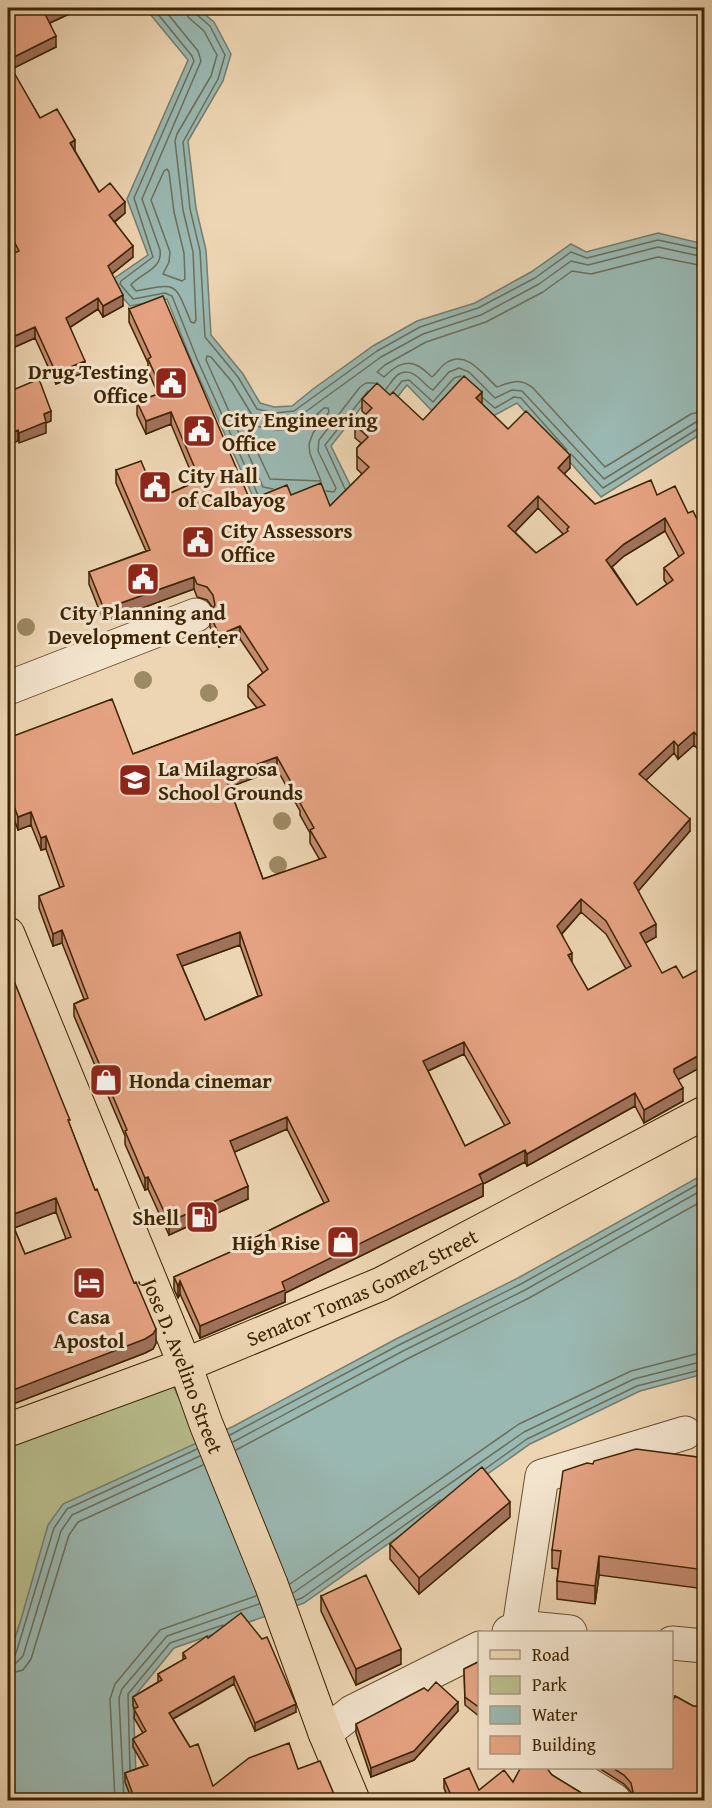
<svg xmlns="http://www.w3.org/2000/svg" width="712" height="1808" font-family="'Gentium Book Plus',serif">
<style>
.green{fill:#b8bd8c;stroke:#7a7047;stroke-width:1.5}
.water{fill:#9ab8b2;stroke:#757d6c;stroke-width:1.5}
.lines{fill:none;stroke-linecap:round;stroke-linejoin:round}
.shore{stroke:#6c6e5a;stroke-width:1.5}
.minor-casing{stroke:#69502e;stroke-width:35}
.major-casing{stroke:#3d2402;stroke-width:35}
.minor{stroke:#f3e4ce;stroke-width:33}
.major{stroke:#edd5b3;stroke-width:33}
.tree{fill:#9d8964}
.wall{fill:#c58b70;stroke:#3d2402;stroke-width:1.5;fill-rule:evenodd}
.shaded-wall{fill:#a0715b;stroke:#3d2402;stroke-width:1.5}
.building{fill:#e5a282;stroke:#3d2402;stroke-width:1.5;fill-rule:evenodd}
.labels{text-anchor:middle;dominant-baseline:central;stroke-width:6;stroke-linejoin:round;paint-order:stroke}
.poi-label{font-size:21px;font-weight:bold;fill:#3d2402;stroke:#f3e4ce;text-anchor:start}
.street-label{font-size:21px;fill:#3d2402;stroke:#f3e4ce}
</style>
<rect width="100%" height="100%" fill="#edd5b3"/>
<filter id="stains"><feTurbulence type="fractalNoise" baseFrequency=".00333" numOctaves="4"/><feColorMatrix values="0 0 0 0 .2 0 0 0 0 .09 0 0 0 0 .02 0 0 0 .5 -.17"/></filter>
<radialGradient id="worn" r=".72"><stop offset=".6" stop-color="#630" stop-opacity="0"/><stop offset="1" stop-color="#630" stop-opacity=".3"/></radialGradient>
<path class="green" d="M172 1383 199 1442 20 1623 8 1659V1445Z"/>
<path class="water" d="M145 8H197L214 22 231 54 223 81 188 141 196 208 206 250 211 335 243 374 260 403 274 407 292 406 313 389 373 346 417 321 475 303 531 272 571 244 586 252 658 233 704 244V432L601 497 517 403 493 416 459 381 433 412 407 385 387 410 370 396 331 446 361 507 255 501 192 362 167 299 130 306 109 282 148 255 127 199 188 60Z
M704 1174V1374L640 1391 530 1444 304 1603 174 1648 133 1698 137 1800H8V1659L20 1623 48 1525 63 1504 234 1426 396 1339 518 1278Z"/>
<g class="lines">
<path class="shore" d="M153 8 192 56 194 61 134 198 153 257 121 281 120 284 133 299 165 293 172 296 197 359 258 495
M163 8 198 51 201 61 142 199 160 250C163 270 140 273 131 285L136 291C179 283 174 282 191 322L194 323 196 320 193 252 183 210 175 141 177 134 211 76 217 55 204 31 188 17 186 8
M194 8 196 14 210 26 225 55 218 79 183 142 190 209 200 251 205 337 238 377 257 409 274 413 294 411 377 351 420 327 478 308 535 278 571 252 587 258 658 240 704 250
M167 169 169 172 174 212 184 253 185 279 182 281 163 274 169 262 170 252 151 200 164 171Z
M704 266 658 257 591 274 572 271 543 292 486 322 426 342 385 365 377 372 384 377C394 367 406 358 420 367 425 370 428 374 432 377 437 373 440 367 446 363 467 349 483 375 497 387 511 382 520 377 533 388L605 467 691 414 704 411
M386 389C390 384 394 377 399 374 414 366 423 385 433 390L449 372 459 368 469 372 495 398 512 390 522 391 604 479 696 422 704 420
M394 391 402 381 409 380 433 402 454 378 461 376
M483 398 495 408 514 397 521 398 567 450
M324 408H328L329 412 313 433 309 444 310 454 321 481 270 479 246 428 247 425 249 424C264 429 286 433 301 426 310 422 317 414 324 408Z
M572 455 603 488 699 428 704 427
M273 489 263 487 206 360 207 356 211 357 232 382 252 415 273 420 297 418 381 357 423 334 481 315 539 284 571 261 588 265 658 247 704 257
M345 489 325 445 368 391
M326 491 334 492 336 488 318 451 319 440 360 387 366 383H375
M230 1435 399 1345 521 1284 704 1181
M233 1442 403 1351 525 1290 704 1189
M236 1450 407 1359 529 1298 704 1200
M485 1469 527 1439 637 1386 704 1369
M290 1584 519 1424 631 1371 704 1352
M293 1593 524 1432 634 1379 704 1361
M296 1600 302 1598 440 1500
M8 1657H13L16 1653 54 1528 67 1509 197 1449
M8 1665 16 1663 23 1656 61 1531 72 1515 200 1456
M8 1674 23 1670 31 1659 69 1535 78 1522 203 1465
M130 1770 128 1694 170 1643 223 1625
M115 1800 110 1699 115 1684 160 1630 256 1596
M124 1800 119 1698 122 1689 167 1636 259 1604"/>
<g class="minor-casing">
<path id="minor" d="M8 688 196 615
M519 1627 542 1476 685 1433
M509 1632 519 1627 570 1632
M672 1643 704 1646
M325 1733 352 1712 480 1648
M562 1768 614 1800"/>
</g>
<g class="major-casing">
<g id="major">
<path id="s1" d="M8 934 185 1365 206 1424 271 1584 325 1733 353 1800"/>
<path id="s2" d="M8 1430 185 1365 381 1284 704 1113"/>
</g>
</g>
<use href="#minor" class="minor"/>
<use href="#major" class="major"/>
</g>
<g class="tree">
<circle cx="26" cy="627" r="9"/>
<circle cx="143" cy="680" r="9"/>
<circle cx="209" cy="693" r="9"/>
<circle cx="282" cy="821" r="9"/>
<circle cx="278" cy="865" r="9"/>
</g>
<path class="wall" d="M8 8H78V10L50 23 56 47 11 69 40 118 75 151 99 192 125 213 115 222 133 257 112 274 123 306 103 317 98 309 70 327 85 372 56 384 35 338 8 350V256L14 253 8 241Z
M129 309 250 500 291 495 330 506 362 474 357 469V448L361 443 355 438V425L365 414 362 411V399L390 395 423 420 482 404 508 429 570 468 564 474 595 504 657 495 688 513 700 525 705 523V757L694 745 678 759 674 753 646 780 690 831 638 891 656 937 645 943 683 1101 644 1123 635 1106 527 1166 525 1162 483 1184V1196L285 1293V1302L200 1338 180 1294 178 1298 174 1289V1277L254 1242V1238L324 1203 287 1129 234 1152 248 1199 169 1235 148 1189 145 1190 125 1144V1136L74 1016V1004L84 999 62 943 53 946 39 908V896L60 888 46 849 41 850 31 825 18 830 8 802V738L133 754 257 708 248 697V685L263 673 240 639 219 647 210 627V614L213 608 207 600 197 597 194 589 104 622 89 584V572L146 551 116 483V470L157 499 195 482 171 424 146 434 137 415V402L158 394 148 371V363L129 322ZM538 508 563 534 536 553 515 532ZM665 531 679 557 664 568V580L667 584 637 605 612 567 624 556ZM277 769 300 811V815L310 833V843L320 860 263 879 229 787ZM581 912 606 934 626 969 588 990 572 963 562 934ZM240 945 258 996 205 1020 182 966ZM464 1054 505 1126 465 1146 428 1071Z
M8 966 95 1190 156 1343 153 1349 145 1353 8 1406ZM56 1212 66 1239 25 1254 14 1228Z
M705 1458V1589L599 1575 595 1604 557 1599V1581L558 1569 552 1568V1550L593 1464Z
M510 1517 419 1594 390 1559V1544Z
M321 1596 401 1664 356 1685 321 1611Z
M208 1638 296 1712 255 1731 234 1684 173 1719 213 1786 298 1769 337 1800H132L125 1782V1773L144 1766 133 1747V1739L143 1733 134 1718 135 1709 133 1706V1697L158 1682V1674L183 1660V1653Z
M480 1661V1717L465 1705 464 1669Z
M428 1691 458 1711 414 1760 371 1777 356 1733V1724Z
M675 1696 693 1706 705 1707V1800H630L632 1796 631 1792 624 1784 597 1767H672V1702Z
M546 1769 552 1775 593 1800H449L444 1788V1779L479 1790 513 1782Z"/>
<path class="shaded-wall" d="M59 8H78V10L45 25V14Z
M56 36V47L8 71V60Z
M75 140V152L70 143Z
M125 202V213L109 226V215Z
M133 246V257L108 277V266Z
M123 295V306L103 317V306Z
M98 298V309L66 330V318Z
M35 327V338L8 350V339Z
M85 361V372L56 384V373Z
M482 392V405L476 398Z
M51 411V421L46 423V433L19 443V433L44 414Z
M171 412V424L146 434V421Z
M18 430V441L8 445V435Z
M570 455V468L558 480V468Z
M538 496V508L508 539V526Z
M665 518V531L624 556 606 572V560L624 544Z
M194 577V589L104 622V609Z
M240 626V639L219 647V635Z
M694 732V745L678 759V746Z
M674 741V753L639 787V774Z
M277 757V769L225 789V776Z
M31 812V825L18 830V817Z
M690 819V831L634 896V883Z
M46 836V849L41 850V838Z
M581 899V912L557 939V926Z
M656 924V937L640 946V933Z
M62 930V943L53 946V934Z
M240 932V945L177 968V955Z
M572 953V966L568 955Z
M464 1042V1054L423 1073V1061Z
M705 1052V1065L674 1082V1069Z
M683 1088V1101L644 1123V1110Z
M635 1093V1106L527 1166V1154Z
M287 1117V1129L230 1154V1141Z
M525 1150V1162L483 1184V1196L285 1293V1302L200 1338V1326Z
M148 1177V1189L145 1190V1178Z
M248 1186V1199L169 1235V1222Z
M56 1198V1212L9 1230V1216Z
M180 1281V1294L178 1298V1286Z
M156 1329V1343L153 1349 145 1353 8 1406V1392Z
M510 1502V1517L419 1594V1578Z
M599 1556V1575L595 1604V1586Z
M401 1649V1664L356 1685V1669Z
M234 1676V1684L169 1721V1713Z
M458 1702V1711L414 1760 371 1777V1768Z
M296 1704V1712L255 1731V1723Z"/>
<path class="building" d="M8 8H59L45 14 56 36 8 60Z
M8 62 40 118 57 109 75 140 70 143 99 192 110 183 125 202 109 215 133 246 108 266 123 295 103 306 98 298 66 318 85 361 56 373 35 327 8 339V256L19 251 8 230Z
M163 296 250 500 287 485 291 495 321 483 330 506 369 467 357 456V448L368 437 355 425 372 408 362 399 377 383 390 395 393 392 423 420 464 376 482 392 476 398 508 429 526 411 570 455 558 468 595 504 651 480 657 495 675 486 688 513 693 511 700 525 705 523V745L694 732 678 746 674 741 639 774 690 819 634 883 656 924 640 933 662 973 676 966 683 978 705 966V1052L674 1069V1072L683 1088 644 1110 635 1093 527 1154 525 1150 479 1174 483 1183 282 1282 285 1290 200 1326 180 1281 178 1286 174 1277 255 1241 254 1238 329 1201 287 1117 230 1141 248 1186 169 1222 148 1177 145 1178 125 1131 127 1130 74 1004 88 998 62 930 53 934 39 896 64 886 46 836 41 838 31 812 18 817 8 789V738L112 699 133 754 265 705 248 685 268 669 240 626 219 635 210 614 215 605 213 595 207 587 197 584 194 577 104 609 89 572 150 550 116 470 141 461 157 499 200 480 171 412 146 421 137 402 163 392 148 359 151 357 129 309ZM538 496 569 527 567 529 568 531 536 553 508 526ZM665 518 684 553 664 568 673 580 637 605 606 560 624 544ZM277 757 302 802 300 803 314 828 310 830 326 857 263 879 225 776ZM581 899 606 921 631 966 588 990 568 955 572 953 557 926ZM240 932 262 995 205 1020 177 955ZM464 1042 510 1123 465 1146 423 1061Z
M39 379 51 411 44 414 46 422 19 433 18 430 8 435V392Z
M8 966 65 1108 70 1120H68L95 1190 97 1189 120 1248 134 1283 136 1282 156 1329 153 1334 145 1339 8 1392ZM56 1198 71 1237 25 1254 9 1216Z
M636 1449 705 1458V1570L599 1556 595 1586 557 1581 561 1551 552 1550 563 1471 587 1463 593 1464 594 1461Z
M482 1467 510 1502 419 1578 390 1544Z
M366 1575 401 1649 356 1669 321 1596Z
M241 1613 262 1639 267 1637 296 1704 255 1723 234 1676 169 1713 190 1747 198 1744 213 1786 249 1758 289 1743 298 1769 320 1761 336 1799 337 1800H144V1799L135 1800 125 1773 148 1765 133 1739 146 1731 134 1709 138 1707 133 1697 162 1680 158 1674 186 1658 183 1653 207 1636 208 1638Z
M480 1661V1708L465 1697 464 1669Z
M436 1682 458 1702 414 1751 371 1768 356 1724 424 1688 428 1691Z
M675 1696 693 1706 705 1707V1800H630L633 1792 631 1783 624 1775 611 1767H672V1702Z
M521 1767H546L552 1775 593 1800H453L444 1779 469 1768 479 1790 504 1770 513 1782Z"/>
<defs>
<g id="civic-square" transform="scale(1.725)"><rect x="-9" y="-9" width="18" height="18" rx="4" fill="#8f2418" stroke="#f3e4ce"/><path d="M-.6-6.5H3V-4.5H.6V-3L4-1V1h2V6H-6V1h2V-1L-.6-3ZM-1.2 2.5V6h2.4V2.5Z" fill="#fff"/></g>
<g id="school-square" transform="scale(1.725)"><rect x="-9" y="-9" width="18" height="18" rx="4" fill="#8f2418" stroke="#f3e4ce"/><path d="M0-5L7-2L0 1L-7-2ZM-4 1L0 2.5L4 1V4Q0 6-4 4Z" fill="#fff"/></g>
<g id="shop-square" transform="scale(1.725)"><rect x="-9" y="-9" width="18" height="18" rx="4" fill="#8f2418" stroke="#f3e4ce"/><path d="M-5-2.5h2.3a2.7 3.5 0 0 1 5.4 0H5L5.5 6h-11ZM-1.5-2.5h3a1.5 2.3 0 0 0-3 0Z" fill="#fff"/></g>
<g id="fuel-square" transform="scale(1.725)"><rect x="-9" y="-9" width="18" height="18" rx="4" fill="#8f2418" stroke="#f3e4ce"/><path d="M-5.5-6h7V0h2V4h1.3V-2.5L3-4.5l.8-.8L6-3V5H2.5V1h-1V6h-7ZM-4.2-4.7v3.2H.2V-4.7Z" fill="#fff"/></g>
<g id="hotel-square" transform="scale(1.725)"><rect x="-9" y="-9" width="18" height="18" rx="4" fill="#8f2418" stroke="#f3e4ce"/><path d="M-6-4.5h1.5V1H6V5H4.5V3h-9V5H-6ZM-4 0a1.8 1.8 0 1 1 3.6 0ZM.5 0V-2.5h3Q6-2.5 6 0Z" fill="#fff"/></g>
</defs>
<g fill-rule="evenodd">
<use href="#civic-square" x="171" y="383"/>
<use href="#civic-square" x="199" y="431"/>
<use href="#civic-square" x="155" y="487"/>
<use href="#civic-square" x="198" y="542"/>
<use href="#civic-square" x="143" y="579"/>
<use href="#school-square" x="135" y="780"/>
<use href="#shop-square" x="106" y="1080"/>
<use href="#fuel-square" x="202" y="1217"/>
<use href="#shop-square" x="343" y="1242"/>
<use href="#hotel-square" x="89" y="1283"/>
</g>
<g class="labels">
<g class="poi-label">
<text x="148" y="371" text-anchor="end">Drug Testing<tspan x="148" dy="24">Office</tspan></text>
<text x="222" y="419">City Engineering<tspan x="222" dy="24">Office</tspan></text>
<text x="178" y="475">City Hall<tspan x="178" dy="24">of Calbayog</tspan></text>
<text x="221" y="530">City Assessors<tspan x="221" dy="24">Office</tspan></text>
<text x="143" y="612" text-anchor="middle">City Planning and<tspan x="143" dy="24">Development Center</tspan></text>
<text x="158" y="768">La Milagrosa<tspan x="158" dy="24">School Grounds</tspan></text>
<text x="129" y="1080">Honda cinemar</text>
<text x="179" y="1217" text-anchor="end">Shell</text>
<text x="320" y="1242" text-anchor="end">High Rise</text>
<text x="89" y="1316" text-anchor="middle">Casa<tspan x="89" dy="24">Apostol</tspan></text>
</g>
<g class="street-label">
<text stroke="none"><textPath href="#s2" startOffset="382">Senator Tomas Gomez Street</textPath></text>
<text stroke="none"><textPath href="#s1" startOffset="466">Jose D. Avelino Street</textPath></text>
</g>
</g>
<rect width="712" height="1808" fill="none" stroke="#edd5b3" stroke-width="30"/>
<rect x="9" y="9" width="694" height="1790" fill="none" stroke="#3d2402" stroke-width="3"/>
<rect x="15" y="15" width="682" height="1778" fill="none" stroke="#3d2402" stroke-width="1.5"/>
<rect x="478" y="1631" width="195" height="138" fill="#f3e4ce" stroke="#aa977c" stroke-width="1.5"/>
<rect x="490" y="1650" width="30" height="9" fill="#edd5b3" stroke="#aa977c" stroke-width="1.5"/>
<text x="532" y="1661" font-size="18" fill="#3d2402">Road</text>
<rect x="490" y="1676" width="30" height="18" fill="#b8bd8c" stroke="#aa977c" stroke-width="1.5"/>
<text x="532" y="1691" font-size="18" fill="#3d2402">Park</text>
<rect x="490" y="1706" width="30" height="18" fill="#9ab8b2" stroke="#aa977c" stroke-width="1.5"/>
<text x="532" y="1721" font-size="18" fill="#3d2402">Water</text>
<rect x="490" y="1736" width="30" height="18" fill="#e5a282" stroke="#aa977c" stroke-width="1.5"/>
<text x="532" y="1751" font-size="18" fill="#3d2402">Building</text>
<rect width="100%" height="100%" filter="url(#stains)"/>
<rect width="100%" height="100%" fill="url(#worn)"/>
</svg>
